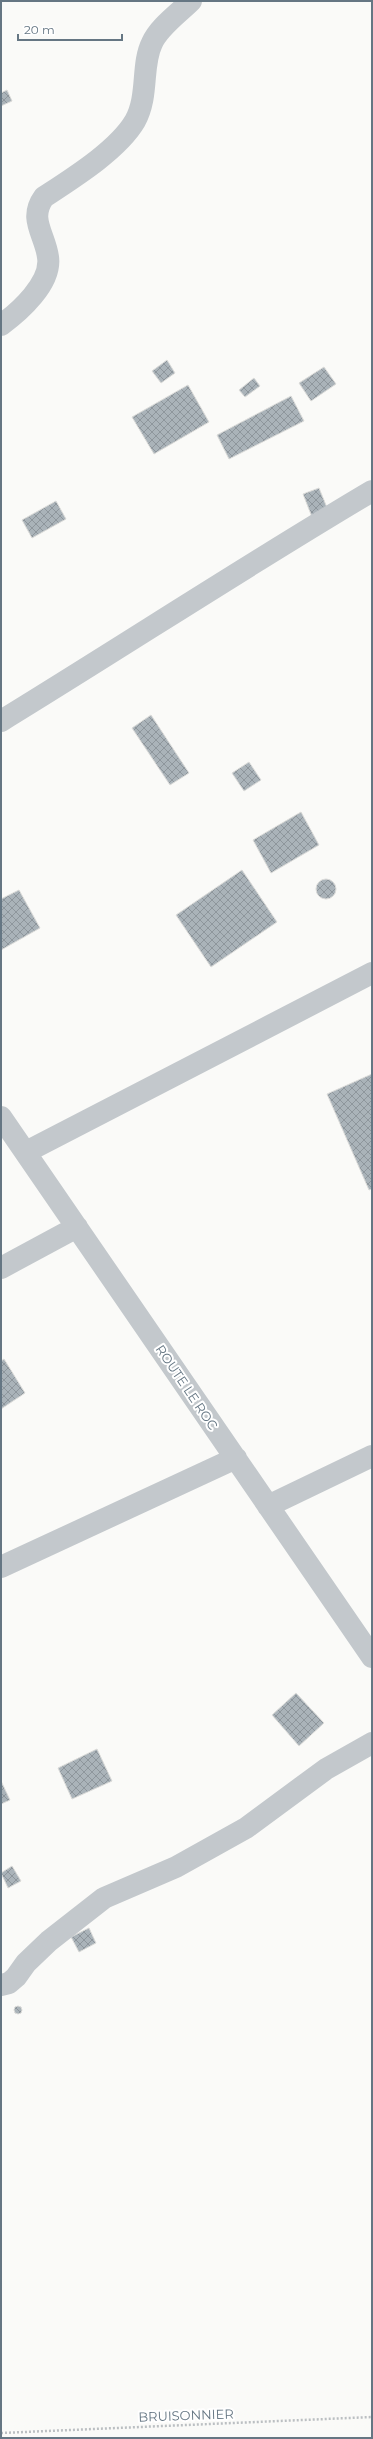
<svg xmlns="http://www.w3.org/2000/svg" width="373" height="2439" font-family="Montserrat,sans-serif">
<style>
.building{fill:url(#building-cross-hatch);stroke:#dcdcda}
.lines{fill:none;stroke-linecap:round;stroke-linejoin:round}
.path{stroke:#bbbfc2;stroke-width:2.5;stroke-dasharray:2 2;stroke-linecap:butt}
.minor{stroke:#c3c8cc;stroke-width:22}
.labels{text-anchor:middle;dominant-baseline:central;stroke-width:4;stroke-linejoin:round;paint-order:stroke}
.street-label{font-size:13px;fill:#657683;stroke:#fff}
</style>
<defs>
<pattern id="building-cross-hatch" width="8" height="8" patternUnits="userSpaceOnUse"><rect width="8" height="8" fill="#aab3b9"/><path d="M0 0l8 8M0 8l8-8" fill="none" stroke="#8e969c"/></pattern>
</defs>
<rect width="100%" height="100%" fill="#fafaf8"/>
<path class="building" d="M7 90 12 101 1 106V93Z
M167 360 175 373 161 383 152 371Z
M324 367 336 384 311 401 299 383Z
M254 378 260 386 245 397 239 390Z
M188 385 209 422 154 454 132 417Z
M291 396 304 421 229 459 217 435Z
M319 488 328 510 312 517 303 494Z
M56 501 66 519 32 538 22 520Z
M151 715 189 773 170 785 132 728Z
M249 762 261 780 244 791 232 773Z
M301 812 319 845 271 873 253 840Z
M242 870 277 922 211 967 176 915Z
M316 889a10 10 0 1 1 20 0a10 10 0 1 1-20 0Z
M19 890 40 928 1 950V899Z
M372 1074V1189L369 1190 327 1094Z
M4 1359 25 1393 1 1409V1361Z
M296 1693 324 1723 299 1746 272 1715Z
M97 1749 112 1781 72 1799 58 1768Z
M1 1781 10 1800 1 1804Z
M12 1866 21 1881 8 1888 1 1873Z
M89 1928 96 1943 79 1952 71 1937Z
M14 2010a4 4 0 1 1 8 0a4 4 0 1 1-8 0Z"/>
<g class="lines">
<path class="path" d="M1 2433 372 2417"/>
<path class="minor" d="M1 325C19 312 52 283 48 257 45 234 28 219 44 197 73 178 118 150 135 121 149 96 141 65 152 43 159 27 179 13 191 1
M1 721C125 645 247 565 372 491
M1 1117 372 1657
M26 1152 372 973
M1 1268 77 1227
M268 1506 372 1456
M1 1567 236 1458
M1 1985 9 1983 16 1977 26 1963 49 1941 104 1898 176 1867 246 1828 326 1769 372 1743"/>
</g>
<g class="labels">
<g class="street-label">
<text transform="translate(187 1387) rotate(56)">ROUTE LE ROC</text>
<text transform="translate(186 2415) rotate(-2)">BRUISONNIER</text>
</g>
</g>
<rect width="373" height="2439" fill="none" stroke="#657683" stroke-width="4"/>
<path d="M18 34v6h104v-6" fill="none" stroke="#657683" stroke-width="2"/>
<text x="24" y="34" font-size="12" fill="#657683" stroke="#ffffff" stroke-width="3" paint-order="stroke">20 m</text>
</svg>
